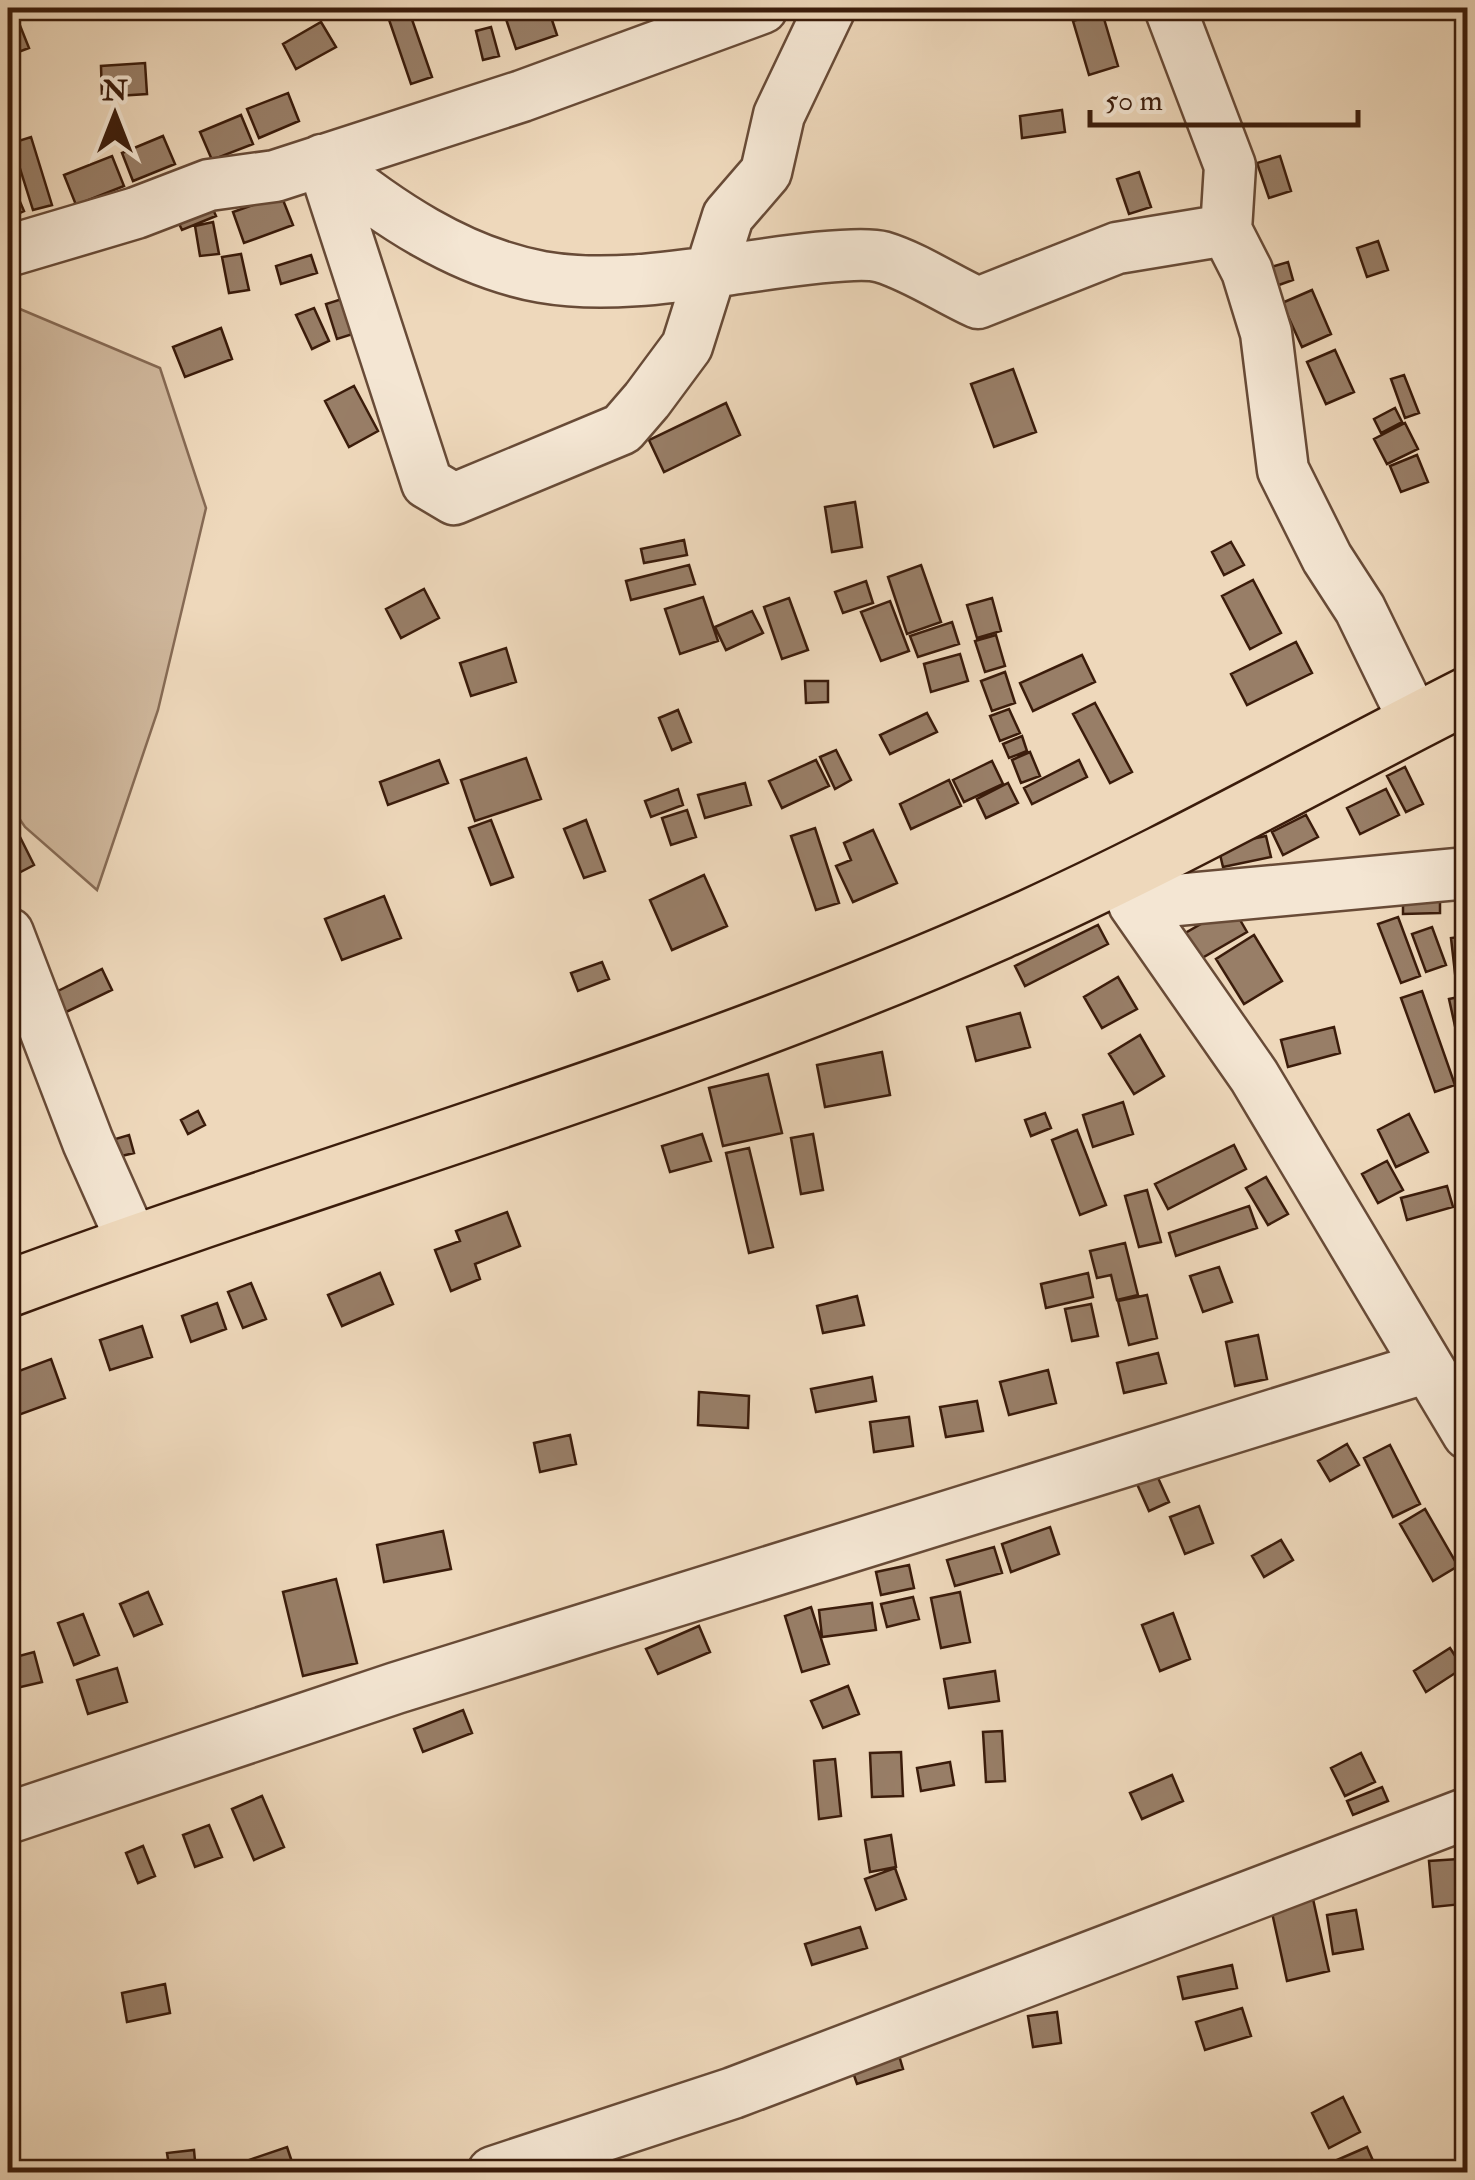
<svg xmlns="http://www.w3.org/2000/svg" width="1475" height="2180" font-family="'IM FELL Double Pica',serif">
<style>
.green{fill:#d0b89d;stroke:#866a54;stroke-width:2.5}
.building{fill:#987e67;stroke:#3b1c0b;stroke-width:2.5}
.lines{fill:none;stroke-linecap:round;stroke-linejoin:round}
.minor-casing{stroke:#684b37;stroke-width:55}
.highway-casing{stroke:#3b1c0b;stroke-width:60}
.path{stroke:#3b1c0b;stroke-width:6;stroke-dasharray:2.5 5;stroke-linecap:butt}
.minor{stroke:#f4e6d3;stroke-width:50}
.highway{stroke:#eed8bb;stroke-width:55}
</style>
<rect width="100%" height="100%" fill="#eed8bb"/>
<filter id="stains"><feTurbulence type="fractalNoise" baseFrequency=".002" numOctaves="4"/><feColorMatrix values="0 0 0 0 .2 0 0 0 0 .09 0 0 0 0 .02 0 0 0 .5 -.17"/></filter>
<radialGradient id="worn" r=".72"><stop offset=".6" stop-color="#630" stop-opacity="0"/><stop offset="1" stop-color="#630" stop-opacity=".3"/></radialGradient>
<path class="green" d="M20 309 160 368 206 508 158 710 97 890 25 827 8 802V316Z"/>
<path class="building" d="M385 8H408L432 77 411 84Z
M548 8 557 35 516 49 506 19Z
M1102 12 1118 66 1089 75 1073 21Z
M17 18 29 48 8 56V21Z
M321 22 336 47 296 69 283 44Z
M491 27 499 56 483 60 476 31Z
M145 63 147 94 102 97 101 66Z
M288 93 299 121 259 138 247 109Z
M1062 110 1065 132 1022 138 1020 116Z
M241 115 253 144 212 160 200 132Z
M163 136 175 164 133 181 122 153Z
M31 137 52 205 33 210 12 143Z
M112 156 124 186 76 205 64 175Z
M1280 156 1291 191 1269 198 1257 163Z
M1139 172 1151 207 1129 214 1117 179Z
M12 183 24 211 8 218V185Z
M281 195 293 225 244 243 233 212Z
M208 198 216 216 182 230 174 213Z
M213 222 219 254 200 256 195 226Z
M1378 241 1388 270 1367 277 1357 248Z
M241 254 249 290 229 293 222 257Z
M311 255 317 273 281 284 276 266Z
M1288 262 1293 280 1276 286 1271 267Z
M1312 290 1331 334 1302 347 1282 303Z
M345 298 356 333 337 339 326 304Z
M314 308 329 341 312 349 296 315Z
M221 328 232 359 185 377 173 347Z
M1335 350 1354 392 1326 404 1307 362Z
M1013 369 1036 432 994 447 971 384Z
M1404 375 1419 413 1405 418 1391 379Z
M354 386 378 431 349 447 325 401Z
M726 403 740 435 664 472 649 440Z
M1395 408 1402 422 1381 433 1374 419Z
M1405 423 1418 449 1387 464 1374 439Z
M1417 455 1428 482 1401 492 1390 466Z
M855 502 862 547 832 552 825 507Z
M684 540 687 555 644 563 641 549Z
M1231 542 1244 565 1224 575 1212 552Z
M689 565 695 584 631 600 626 581Z
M921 565 941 622 907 634 888 577Z
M1253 580 1281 633 1250 649 1222 596Z
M866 581 873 603 843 613 835 592Z
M424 589 439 618 401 638 386 609Z
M703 597 718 641 680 654 665 609Z
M789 598 808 650 782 659 764 607Z
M992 598 1001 631 977 638 967 605Z
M890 601 909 651 881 661 861 612Z
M752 611 763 633 726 650 715 627Z
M952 622 959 644 918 657 910 636Z
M996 635 1005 666 985 672 975 641Z
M1296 642 1312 673 1247 705 1231 674Z
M506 648 516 682 471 696 460 663Z
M960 654 968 681 931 692 924 664Z
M1082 655 1095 682 1033 711 1020 683Z
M1005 672 1015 703 992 711 981 681Z
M805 681H828V702L806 703Z
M1095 703 1132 772 1110 783 1073 714Z
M1009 709 1020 733 1000 741 990 716Z
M678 710 691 742 672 750 659 718Z
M927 713 937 732 890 754 880 735Z
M1022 736 1027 751 1009 758 1003 744Z
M836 750 851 780 835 789 820 757Z
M1030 752 1040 776 1021 783 1012 760Z
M526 758 541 799 475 821 461 780Z
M439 760 448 783 388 805 380 782Z
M816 760 829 786 782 808 769 781Z
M1079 760 1087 777 1032 804 1024 788Z
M992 761 1003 784 964 802 953 780Z
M1405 767 1423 804 1406 812 1387 776Z
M949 780 961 806 911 829 900 804Z
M745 783 751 805 705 818 698 795Z
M1008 783 1018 803 986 818 977 799Z
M678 789 683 805 651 817 645 801Z
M1386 789 1399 815 1360 834 1347 808Z
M687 810 696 837 671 845 662 818Z
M1306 815 1318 837 1283 855 1272 832Z
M491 820 513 877 491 885 469 828Z
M586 820 605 871 584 878 564 829Z
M14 825 34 865 9 878 8 828Z
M815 828 839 903 816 910 791 836Z
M873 830 897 883 853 902 836 866 851 860 844 843Z
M1266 836 1271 857 1223 867 1218 846Z
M704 875 727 926 672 950 650 900Z
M1403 889H1440V913L1403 914Z
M384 896 401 938 342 960 325 919Z
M1232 906 1247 932 1190 965 1175 939Z
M1398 917 1420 976 1401 983 1378 924Z
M1098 925 1108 944 1025 986 1015 966Z
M1432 927 1446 965 1426 972 1412 934Z
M1254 935 1282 981 1244 1004 1216 959Z
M1468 936V981L1456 982 1451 938Z
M602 962 609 979 578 991 571 973Z
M102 969 112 990 64 1013 54 993Z
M1118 977 1137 1009 1102 1028 1084 997Z
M1422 991 1455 1085 1435 1092 1401 998Z
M1468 995V1066L1464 1067 1449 999Z
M1020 1013 1030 1047 976 1061 967 1027Z
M1334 1027 1340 1053 1288 1067 1281 1040Z
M1140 1035 1164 1076 1134 1094 1109 1054Z
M882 1052 890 1095 825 1107 817 1065Z
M768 1074 782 1133 723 1146 709 1088Z
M1123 1102 1133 1134 1093 1147 1083 1115Z
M198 1111 205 1125 188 1134 181 1120Z
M1045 1113 1051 1128 1031 1136 1025 1120Z
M1409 1114 1428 1152 1396 1167 1378 1130Z
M1077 1130 1106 1205 1080 1215 1052 1140Z
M702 1134 711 1161 670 1172 662 1146Z
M813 1134 823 1190 801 1194 791 1138Z
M129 1135 134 1153 109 1159 105 1142Z
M1234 1145 1246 1169 1168 1209 1155 1184Z
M749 1148 773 1247 749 1253 726 1153Z
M1387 1161 1403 1190 1378 1203 1362 1174Z
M1266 1177 1288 1214 1268 1225 1246 1188Z
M1447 1186 1453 1207 1407 1220 1401 1198Z
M1147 1190 1161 1242 1139 1247 1125 1196Z
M1249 1206 1257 1228 1176 1256 1169 1233Z
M507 1212 520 1246 475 1264 480 1279 451 1291 435 1250 460 1241 456 1231Z
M1125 1243 1138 1295 1117 1300 1111 1275 1097 1278 1090 1251Z
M1219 1267 1232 1302 1203 1312 1190 1276Z
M380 1273 393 1304 342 1326 328 1295Z
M1088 1273 1093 1297 1046 1308 1041 1284Z
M251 1283 266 1319 243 1328 228 1292Z
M1147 1295 1157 1338 1129 1345 1118 1301Z
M857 1296 864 1325 823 1333 817 1306Z
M217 1303 226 1329 191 1342 182 1316Z
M1091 1304 1098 1336 1072 1341 1065 1309Z
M142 1326 152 1357 110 1370 100 1340Z
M1258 1335 1267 1379 1235 1386 1226 1342Z
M1158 1353 1166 1383 1124 1393 1117 1363Z
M51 1359 65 1398 13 1417 8 1402V1375Z
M1048 1370 1056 1403 1009 1415 1000 1382Z
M872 1377 876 1401 816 1412 811 1389Z
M699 1392 749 1396 748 1428 698 1425Z
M977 1401 983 1431 946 1437 940 1407Z
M909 1417 913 1446 874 1452 870 1422Z
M570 1435 576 1464 540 1472 534 1443Z
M1347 1444 1359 1465 1330 1481 1318 1461Z
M1390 1445 1420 1504 1393 1517 1364 1458Z
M1149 1458 1169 1502 1149 1511 1129 1466Z
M1199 1506 1213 1543 1185 1554 1170 1517Z
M1425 1509 1458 1566 1433 1581 1400 1524Z
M1050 1527 1059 1554 1011 1572 1002 1544Z
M443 1531 451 1569 384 1582 377 1545Z
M1281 1540 1293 1560 1264 1577 1252 1556Z
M994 1547 1002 1573 955 1586 947 1560Z
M909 1565 914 1588 881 1595 876 1572Z
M336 1579 357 1663 303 1676 283 1592Z
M148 1592 162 1624 134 1636 120 1604Z
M960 1592 970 1642 941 1648 931 1598Z
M1468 1593V1622L1456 1599Z
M913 1597 919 1619 887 1627 881 1604Z
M872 1603 876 1630 822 1637 819 1610Z
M811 1607 829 1664 802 1672 785 1616Z
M1173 1613 1190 1659 1160 1671 1142 1625Z
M83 1614 99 1655 74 1665 58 1623Z
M699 1626 710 1652 658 1674 646 1649Z
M1450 1648 1463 1668 1426 1692 1414 1671Z
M34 1652 42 1682 8 1690V1659Z
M117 1668 127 1702 88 1714 77 1680Z
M995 1671 999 1701 949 1708 944 1679Z
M848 1686 859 1714 823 1728 811 1701Z
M463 1710 472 1733 423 1752 414 1729Z
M1002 1731 1005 1781 986 1782 983 1732Z
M901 1752 903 1796 872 1797 870 1753Z
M1361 1753 1375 1782 1345 1796 1331 1768Z
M835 1759 841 1816 819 1819 814 1761Z
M950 1762 954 1785 921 1791 917 1768Z
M1172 1775 1183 1801 1142 1819 1130 1793Z
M1382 1787 1388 1801 1353 1815 1347 1801Z
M262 1796 284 1847 254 1860 232 1809Z
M209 1825 222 1857 195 1867 183 1835Z
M891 1835 896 1867 870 1872 865 1840Z
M143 1846 155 1876 138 1883 126 1853Z
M1458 1859 1463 1904 1433 1907 1429 1861Z
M895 1868 906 1899 876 1910 865 1879Z
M1313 1899 1329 1971 1287 1981 1271 1908Z
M1356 1910 1363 1949 1333 1954 1327 1915Z
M860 1927 867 1948 812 1965 805 1944Z
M1232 1965 1237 1988 1183 1999 1178 1977Z
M165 1984 170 2013 127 2022 122 1993Z
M1242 2008 1251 2036 1205 2050 1196 2022Z
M1057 2012 1061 2043 1033 2047 1028 2016Z
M895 2042 903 2069 857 2084 848 2058Z
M1343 2097 1360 2132 1329 2148 1312 2113Z
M287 2147 293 2165 272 2172H252L249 2160Z
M1367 2147 1378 2172H1342L1337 2160Z
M194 2150 196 2172H170L167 2153Z"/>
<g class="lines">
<g class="minor-casing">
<path id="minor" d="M830 8 779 115 766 172 728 216 687 346 647 400 622 429 454 499 427 483 322 160C386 212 459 262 542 277 605 288 675 277 739 268 767 264 858 250 882 257 915 267 947 289 978 303L1117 248 1226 230 1247 271 1266 333 1283 470 1327 558 1360 609 1415 722
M1170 8 1230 166 1226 230
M8 251 136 213 209 185 275 176 522 96 762 8
M1123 874 1134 904 1254 1076 1468 1434
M1134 904 1468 873
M8 933 88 1142 133 1243
M8 1818 396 1688 1428 1367
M493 2172 733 2093 1468 1813"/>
</g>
<g class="highway-casing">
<path id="highway" d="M8 1289C337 1167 678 1074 1000 931 1160 860 1312 774 1468 695"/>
</g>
<path class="path" d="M8 1636H20"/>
<use href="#minor" class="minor"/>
<use href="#highway" class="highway"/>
</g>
<rect width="1475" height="2180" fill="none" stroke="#eed8bb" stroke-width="40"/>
<rect x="10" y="10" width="1455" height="2160" fill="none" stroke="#3b1c0b" stroke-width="5"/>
<rect x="20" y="20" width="1435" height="2140" fill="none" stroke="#3b1c0b" stroke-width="2.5"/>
<g transform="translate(115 115)" stroke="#f4e6d3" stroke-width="8" paint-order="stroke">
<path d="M0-8L18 38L0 25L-18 38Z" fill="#3b1c0b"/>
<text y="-15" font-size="28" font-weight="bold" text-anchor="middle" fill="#3b1c0b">N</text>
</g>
<path d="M1090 110v15h268v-15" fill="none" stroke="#3b1c0b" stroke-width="5"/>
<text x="1105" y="110" font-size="30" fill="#3b1c0b" stroke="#f4e6d3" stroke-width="8" paint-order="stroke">50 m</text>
<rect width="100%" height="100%" filter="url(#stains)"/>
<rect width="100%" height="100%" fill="url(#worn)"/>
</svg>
